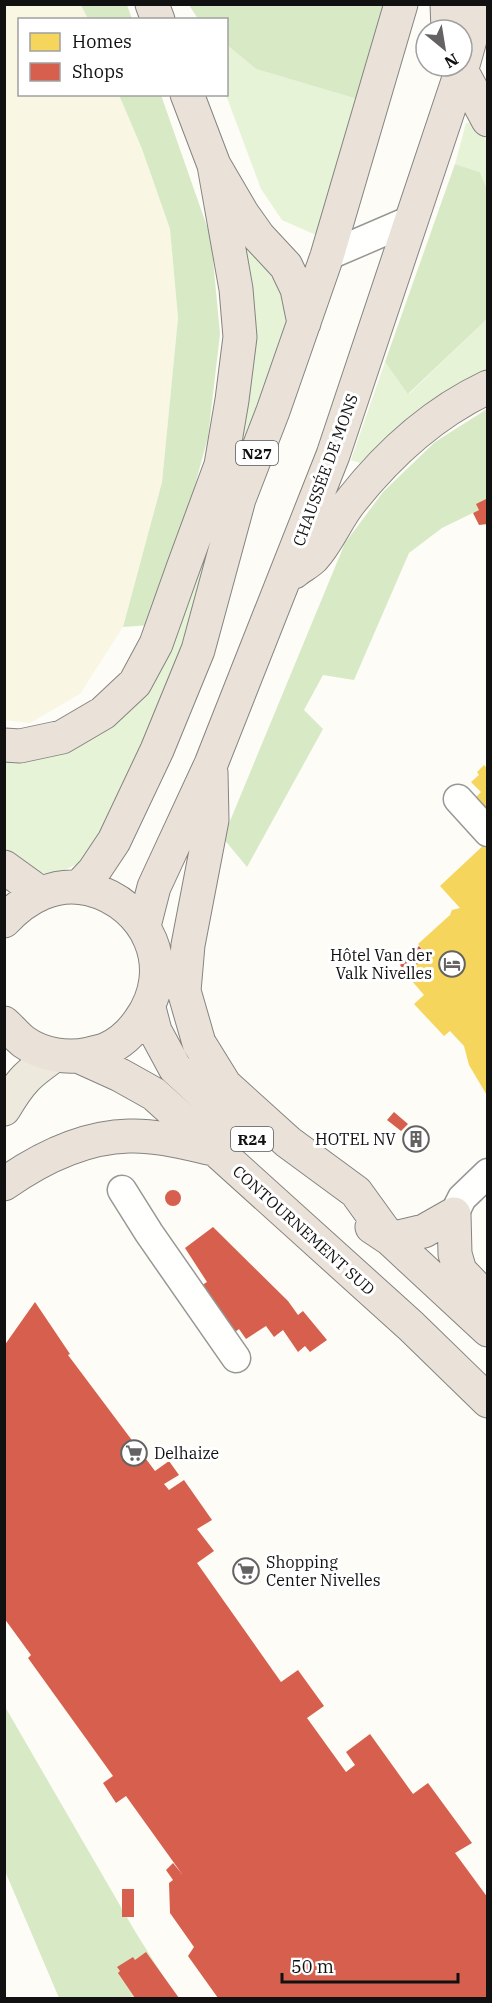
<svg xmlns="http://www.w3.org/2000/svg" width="492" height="2003" font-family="'IBM Plex Serif',serif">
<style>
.farmland{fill:#f9f7e4}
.green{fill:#e7f3d7}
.forest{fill:#d8eac5}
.homes{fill:#f6d55c}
.shops{fill:#d6604d}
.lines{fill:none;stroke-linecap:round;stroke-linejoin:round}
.minor-casing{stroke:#979795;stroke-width:31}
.major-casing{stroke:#858482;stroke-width:35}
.highway-casing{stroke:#858482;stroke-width:35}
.minor{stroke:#fffffe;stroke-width:28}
.major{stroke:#ede9dc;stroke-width:33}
.highway{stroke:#eae1d8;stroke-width:33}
.labels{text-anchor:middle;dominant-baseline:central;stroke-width:6;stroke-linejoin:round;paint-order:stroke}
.shield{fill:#fff;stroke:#585858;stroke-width:1.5}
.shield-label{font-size:15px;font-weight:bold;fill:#111}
.street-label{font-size:16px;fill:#111;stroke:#fff}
.poi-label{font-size:16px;fill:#111;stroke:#fff;text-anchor:end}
</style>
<rect width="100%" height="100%" fill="#fdfcf7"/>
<path class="farmland" d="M5 5H81L88 19 20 20V94L119 95 142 149 170 229 178 318 162 482 123 627 80 694 30 723 5 720Z"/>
<path class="green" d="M227 45 256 69 357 99 316 235 282 220 261 189 226 95Z
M476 122 487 142V189L480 172 455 164 466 123Z
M239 242 253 244 277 267 289 328 207 563 178 656 133 774 101 836 79 863 54 875 24 869 5 853 4 755 96 730 220 493Z
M487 319V371L455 387 398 426 360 463 351 460 385 362 409 394Z"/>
<path class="forest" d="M81 5H127L132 19H88Z
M189 5H384L357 99 256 69 227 45 226 20 198 19Z
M119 95H161L211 238 220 334 208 437 181 537 151 625 123 627 162 482 178 318 170 229 142 149Z
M455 164 480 172 487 189V319L408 394 385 362Z
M487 409V506L442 528 409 553 354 680 323 675 304 710 323 729 247 867 223 838 345 543 383 492 435 442Z
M4 1705 136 1933 177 1998H59L5 1871Z"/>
<path class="homes" d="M484 765 488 769V816L485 808 476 797 481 792 471 782 479 775 477 772Z
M486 843 488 844V1097L469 1065 464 1046 450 1031 444 1036 414 1004 424 995 406 974 427 955 418 944 450 915 452 910 460 908 440 886Z"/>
<path class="shops" d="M488 498V524L479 525 473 513 479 510 476 504Z
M419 946 427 955 406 974 400 965Z
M394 1112 408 1124 401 1131 387 1120Z
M412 1129 427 1142 420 1149 406 1136Z
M165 1198a8 8 0 1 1 16 0a8 8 0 1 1-16 0Z
M213 1227 288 1301 298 1315 303 1311 327 1340 310 1352 305 1346 298 1352 283 1330 274 1337 266 1326 246 1339 239 1329 232 1334 199 1287 207 1282 185 1248Z
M35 1302 70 1354 68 1355 155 1471 169 1461 179 1475 164 1484 169 1490 184 1480 212 1520 197 1529 214 1551 197 1563 281 1682 298 1670 324 1706 307 1718 346 1772 355 1765 346 1752 370 1734 413 1794 428 1783 472 1843 455 1853 488 1898V1998H218L188 1956 194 1947 170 1913 169 1883 173 1880 166 1870 173 1863 182 1874 126 1796 116 1803 103 1783 113 1776 28 1658 31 1655 4 1618V1346Z
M122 1889H134V1917H122Z
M146 1952 179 1998H135L118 1973 120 1971 117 1967 133 1957 135 1960Z"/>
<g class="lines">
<g class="minor-casing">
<path id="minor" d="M327 256 413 219
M458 799 488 832
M122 1190 149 1233 236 1358
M454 1214 462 1198 488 1173"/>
</g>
<g class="major-casing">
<path id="major" d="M4 1109C21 1080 28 1074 55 1055"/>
</g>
<g class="highway-casing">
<path id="highway" d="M152 4 158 20
M447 4 448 30
M459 66 488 120
M187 94 214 165 242 213 259 237 286 266 297 289 304 323
M294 572C300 567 308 563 313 558 328 542 337 518 351 501 388 454 433 413 488 387
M4 745 20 746 62 737 103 713 135 683 156 644 183 568 221 465 232 400 240 337 236 289 214 165
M211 772 212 820 188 945 184 991 199 1043 225 1085 288 1142 356 1192 390 1239
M4 867 40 893
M79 887 94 871 114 841 157 750 198 650 239 499 273 411 327 256 401 4
M4 921C26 897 56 881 89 889 148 904 177 968 140 1020 132 1032 120 1043 107 1049 101 1052 95 1052 89 1054 68 1059 42 1055 24 1042 17 1037 11 1029 4 1023
M144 926 154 887 211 764 333 455 461 72 480 4
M149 1008 155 1031 175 1068 240 1128
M78 1056 120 1075 154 1094 411 1326 488 1401
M4 1184C41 1158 84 1137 129 1136 157 1135 186 1143 213 1149
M372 1227 390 1239 488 1330
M390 1239 424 1231 454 1214 455 1254 460 1271 488 1300"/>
</g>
<use href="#minor" class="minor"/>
<use href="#major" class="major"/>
<use href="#highway" class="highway"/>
</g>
<defs>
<g id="hotel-ring" transform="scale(1.35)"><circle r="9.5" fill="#fff" stroke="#646362" stroke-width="1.5"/><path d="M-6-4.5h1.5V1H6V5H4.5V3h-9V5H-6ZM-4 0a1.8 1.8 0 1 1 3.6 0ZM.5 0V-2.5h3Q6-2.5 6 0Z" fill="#646362"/></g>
<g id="building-ring" transform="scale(1.35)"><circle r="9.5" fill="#fff" stroke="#646362" stroke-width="1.5"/><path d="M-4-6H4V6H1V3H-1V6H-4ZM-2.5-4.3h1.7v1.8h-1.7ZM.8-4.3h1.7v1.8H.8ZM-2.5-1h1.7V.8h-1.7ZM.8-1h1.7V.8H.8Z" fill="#646362"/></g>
<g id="supermarket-ring" transform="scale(1.35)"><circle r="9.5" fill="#fff" stroke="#646362" stroke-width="1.5"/><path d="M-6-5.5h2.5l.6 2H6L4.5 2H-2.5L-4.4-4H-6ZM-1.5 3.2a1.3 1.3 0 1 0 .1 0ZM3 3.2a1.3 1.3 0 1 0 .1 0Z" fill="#646362"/></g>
</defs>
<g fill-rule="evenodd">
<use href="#hotel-ring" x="452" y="964"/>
<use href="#building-ring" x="416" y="1139"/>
<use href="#supermarket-ring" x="134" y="1453"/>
<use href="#supermarket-ring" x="246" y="1571"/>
</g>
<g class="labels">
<g class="shield">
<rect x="236" y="441" width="42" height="24" rx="4.5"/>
<rect x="231" y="1127" width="42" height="24" rx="4.5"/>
</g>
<g class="shield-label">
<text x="257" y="453">N27</text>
<text x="252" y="1139">R24</text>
</g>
<g class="street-label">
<text transform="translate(325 470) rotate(-70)">CHAUSSÉE DE MONS</text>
<text transform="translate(304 1230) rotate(42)">CONTOURNEMENT SUD</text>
</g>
<g class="poi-label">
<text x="432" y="955">Hôtel Van der<tspan x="432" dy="18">Valk Nivelles</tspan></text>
<text x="396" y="1139">HOTEL NV</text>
<text x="154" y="1453" text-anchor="start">Delhaize</text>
<text x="266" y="1562" text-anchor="start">Shopping<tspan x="266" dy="18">Center Nivelles</tspan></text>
</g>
</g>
<rect width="492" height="2003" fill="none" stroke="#111111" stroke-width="12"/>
<rect x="18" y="18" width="210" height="78" fill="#ffffff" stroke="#a0a0a0" stroke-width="1.5"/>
<rect x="30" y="33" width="30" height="18" fill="#f6d55c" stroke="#a0a0a0" stroke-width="1.5"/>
<text x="72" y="48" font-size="18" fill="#111111">Homes</text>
<rect x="30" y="63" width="30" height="18" fill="#d6604d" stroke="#a0a0a0" stroke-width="1.5"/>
<text x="72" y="78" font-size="18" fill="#111111">Shops</text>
<g transform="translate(444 48) rotate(150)"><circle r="28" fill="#ffffff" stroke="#a0a0a0" stroke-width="1.5"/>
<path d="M0-4.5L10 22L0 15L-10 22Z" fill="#646362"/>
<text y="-9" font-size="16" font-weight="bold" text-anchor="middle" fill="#111111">N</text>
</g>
<path d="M282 1973v9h176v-9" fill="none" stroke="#111111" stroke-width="3"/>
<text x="291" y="1973" font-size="18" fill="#111111" stroke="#ffffff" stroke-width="4.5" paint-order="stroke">50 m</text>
</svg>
